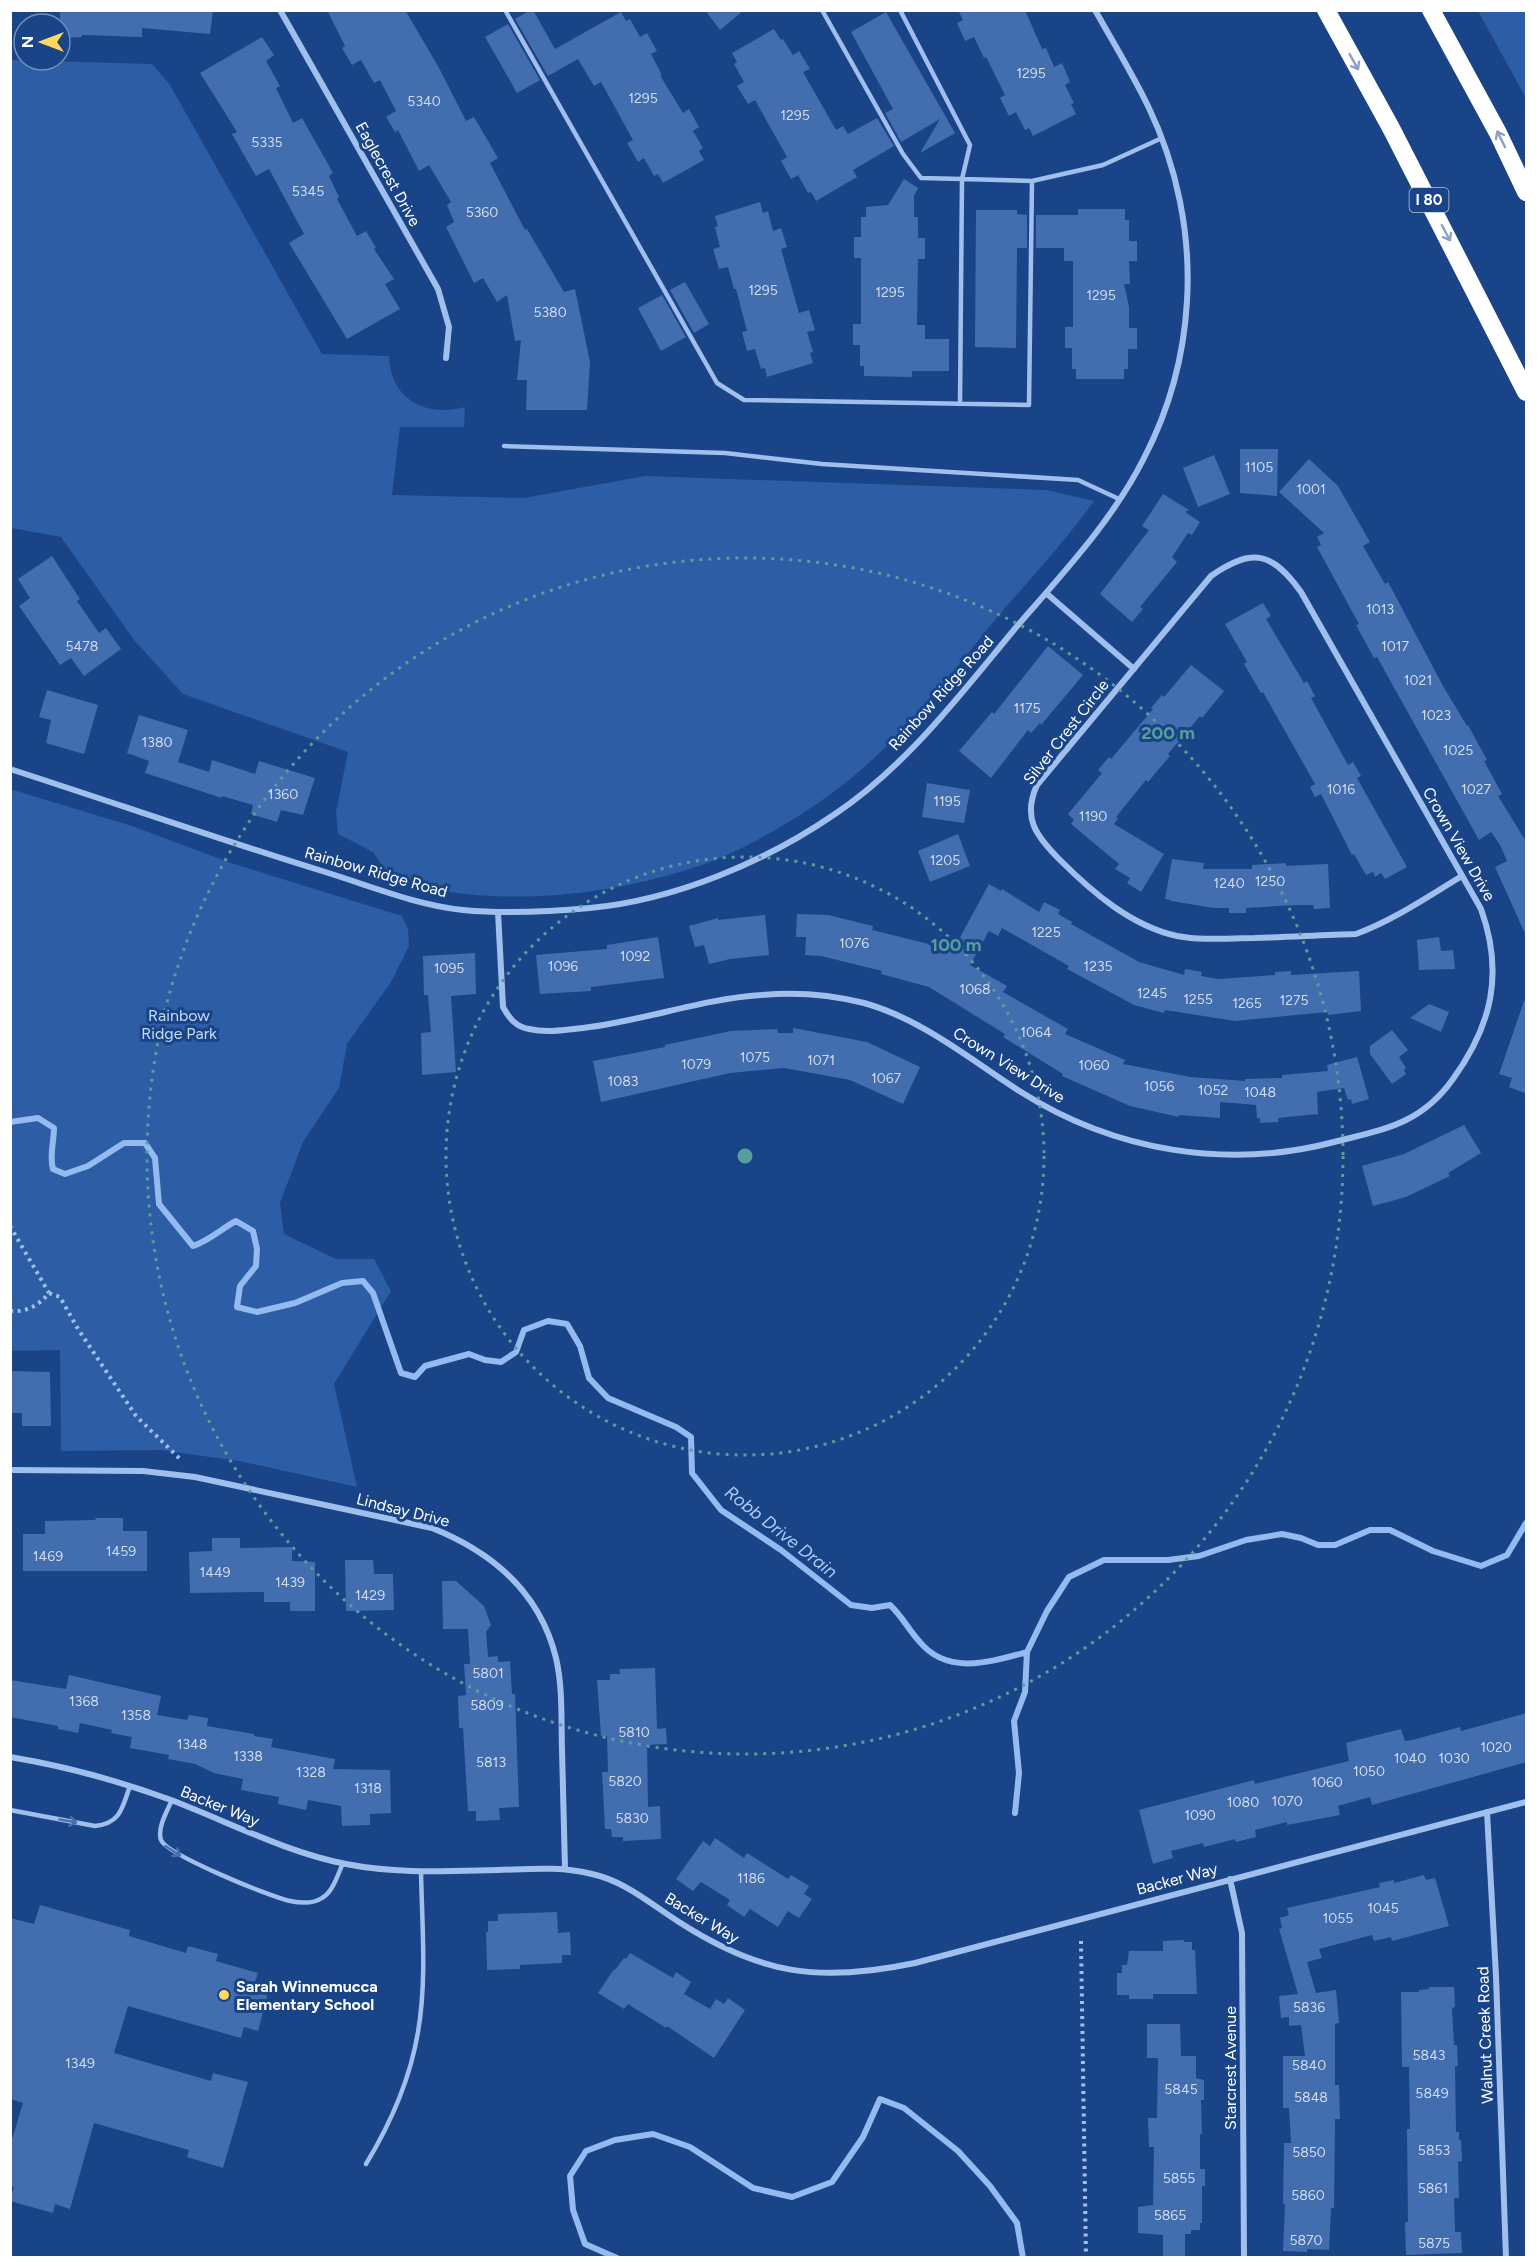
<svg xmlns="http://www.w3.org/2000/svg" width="1537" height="2268" font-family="Figtree,sans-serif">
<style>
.green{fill:#2c5da5}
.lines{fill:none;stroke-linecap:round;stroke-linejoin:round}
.stream{stroke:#94baef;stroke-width:6}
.building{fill:#426eb0}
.path{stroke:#a1bfec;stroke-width:4;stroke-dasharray:3 4.5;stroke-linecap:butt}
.lane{stroke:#a1bfec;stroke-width:4.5}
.street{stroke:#a1bfec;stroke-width:6}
.highway{stroke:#fff;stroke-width:18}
.oneway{stroke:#8ca2c3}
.oneway2{stroke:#496faa}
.ring{fill:none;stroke:#579f9a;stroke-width:3;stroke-dasharray:3 6}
.poi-dot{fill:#ffd85d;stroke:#194487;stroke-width:2}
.labels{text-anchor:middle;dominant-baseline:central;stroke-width:6;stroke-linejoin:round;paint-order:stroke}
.number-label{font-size:14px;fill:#d0dbeb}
.shield{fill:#194487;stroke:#bac7db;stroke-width:1.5}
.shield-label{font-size:15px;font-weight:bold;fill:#fff}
.street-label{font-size:16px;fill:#fff;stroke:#194487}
.park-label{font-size:16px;fill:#c6dbf9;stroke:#194487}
.poi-label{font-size:16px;font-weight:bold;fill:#fff;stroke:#194487;text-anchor:start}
.water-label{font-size:18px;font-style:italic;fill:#adcaf4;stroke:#194487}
.centre{fill:#579f9a;stroke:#194487;stroke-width:3}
.ring-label{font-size:18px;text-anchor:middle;font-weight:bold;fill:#579f9a;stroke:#194487;stroke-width:6;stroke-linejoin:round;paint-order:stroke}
</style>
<rect width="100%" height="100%" fill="#194487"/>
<path class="green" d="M1478 11H1526V98Z
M11 60 152 64 170 85 322 354 389 356C390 399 426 418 465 407L464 427H400L392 495 524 498 645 476 1046 490 1094 501C1064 543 1028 581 995 620 953 671 912 726 862 769 819 807 753 847 699 866 603 898 489 909 391 879L373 852 338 834 336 812 348 752 183 694 134 640 61 537 11 528Z
M10 789 132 826 231 863 402 916 408 929 409 946 391 982 347 1044 339 1088 303 1142 280 1203 284 1234 336 1259H374L391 1291 334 1384 357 1487 239 1461 160 1450 61 1451 60 1350 11 1351Z"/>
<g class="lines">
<path class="stream" d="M10 1122 38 1118 54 1128C54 1142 49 1156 53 1169L65 1174 88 1166 124 1143H145L155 1158 159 1204 193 1246C210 1240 221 1229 236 1221L253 1231 257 1249 256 1266 240 1286 237 1307 257 1312 295 1303 342 1283 363 1281 373 1293 401 1373 415 1377 425 1366 469 1354 485 1360 501 1362 516 1352 524 1330 548 1321 567 1324 580 1346 589 1378 608 1398 676 1427 691 1437 692 1473 721 1510 781 1550 851 1605 872 1608 890 1605C902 1616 908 1629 919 1641 947 1676 990 1662 1027 1652L1047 1611 1069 1577 1104 1560H1168L1199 1556 1246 1540 1282 1534 1301 1538 1318 1545H1335L1370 1530H1390L1433 1551 1481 1566 1507 1555 1526 1523
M1015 1813 1019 1773 1014 1721 1025 1692 1027 1652
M617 2258 585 2244 573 2210 570 2176 586 2151 615 2140 653 2134 690 2147 753 2188 792 2197 832 2182 863 2137 880 2099 904 2108 958 2151 990 2186 1017 2223 1023 2258"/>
</g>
<path class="building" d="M60 10H213L210 34 142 28V37L82 35V37L60 38Z
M327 10H405L438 66 466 121 474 117 498 158 490 163 525 230 527 229 564 292 575 289 590 362 587 410H526L527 380H517L521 340 515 341 507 295 497 302 483 278 474 283 446 227 454 222 447 205 451 202 429 165 419 171 398 130 395 132 386 117 396 111 380 80 374 83 361 60 352 65 342 48 345 46Z
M531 10H533L555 49 621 12 626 21 630 19 640 37 647 33 657 51 651 54 661 73V77L683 113 689 109 699 127 693 131 703 148 699 151 704 160 663 183 658 174 654 176 644 158 638 162 627 143 633 140 601 82 594 86 578 59 548 76 515 19Z
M705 10H744L720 30Z
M958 10H1025L1042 49 1046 48 1054 67 1062 63 1070 82 1065 85 1074 103 1071 104 1076 114 1033 136 1029 128 1025 130 1016 112 1009 116 1000 98 1005 95 986 57 984 58 974 37 965 41 957 23 963 20Z
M886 12 955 133 920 153 940 119 901 142 885 113 893 109 851 32Z
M508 24 540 80 517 93 485 37Z
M774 29 781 40 783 39 793 55 799 51 810 69 803 72 836 130 843 126 848 134 877 118 894 146 853 170 857 177 816 201 811 192 808 193 798 175 791 179 781 161 787 157 765 118 755 100 748 104 737 86 744 82 734 64 737 62 732 53Z
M262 37 274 55 266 61 280 86 276 88 293 123 302 118 333 173 329 176 339 197 337 199 357 236 366 231 376 248 374 249 394 279 385 284 400 309 347 339 289 243 304 234 269 169 256 176 232 134 237 132 200 73Z
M904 179 918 188 914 196V217H918V238H925V259H918L917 325H925V339H949V371H912V377L864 376V366H860V345H853V324H861V258H854V237H861V217H866V207L888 205Z
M760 202 763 213 768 211 773 231 781 228 787 247 781 249 799 313 809 310 815 330 807 332 813 352 810 353 813 363 767 377 765 368 761 369 755 349 747 351 742 332 747 331 736 289H734L728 267 719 269 713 249 720 247 715 227 718 226 715 216Z
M1078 209H1125V220H1129V241H1137V261H1129L1130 284H1124L1129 307V328H1137V349H1128V369H1124V379H1076V369H1072V348H1065V327H1073V261H1064V248H1036V215H1078Z
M976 210H1017V214L1027 215V248H1017L1016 348 975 347Z
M685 282 709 324 694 333 670 290Z
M662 295 686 337 661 351 638 308Z
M1240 449H1278L1277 496 1240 493Z
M1214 455 1230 494 1198 507 1183 468Z
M1309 459 1338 486 1370 542 1363 546 1385 584 1388 582 1443 686 1467 726 1468 725 1487 760 1484 761 1502 794 1498 796 1527 843V938L1495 867 1507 861 1500 845 1491 832 1479 840 1377 657 1374 658 1356 625 1359 624 1317 547 1321 545 1317 537 1324 533 1279 492Z
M1163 494 1189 510 1185 512 1200 522 1192 535 1188 533 1172 557 1177 562 1140 607 1143 609 1132 622 1100 594 1149 530 1142 526Z
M52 556 80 599 77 601 99 633 106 628 121 649 84 676 71 658 60 665 19 606 30 598 18 579Z
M1263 603 1271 616 1266 619 1304 683 1307 681 1315 696 1311 698 1348 765 1353 762 1361 776 1357 778 1407 867 1385 879 1381 873 1375 877 1373 872 1366 875 1354 854 1352 855 1321 794 1315 797 1310 787 1315 784 1263 692 1261 693 1244 664 1247 662 1225 624Z
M1048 646 1083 675 1041 725 1040 723 1031 733 1028 730 991 778 959 751 992 712 994 714Z
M1191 665 1224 691 1202 718 1200 716 1168 754 1170 756 1148 782 1146 780 1116 817 1118 819 1114 824 1164 854 1141 892 1127 883 1130 878 1115 869 1119 864 1071 824 1074 820 1068 814 1102 773 1098 770 1109 757 1111 759 1153 709 1151 708 1162 695 1164 697Z
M47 690 98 705 84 754 46 743 51 720 39 717Z
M139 715 188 730 178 762 209 772 212 760 255 774 259 761 315 778 303 815 281 810 277 822 251 814 253 805 222 796V798L145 773 149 761 127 753Z
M927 783 970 790 964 823 922 817Z
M958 834 970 866 930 882 918 851Z
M1172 859 1204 863 1203 869H1252V865L1286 863V866L1328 864 1330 908 1314 909 1313 905H1296L1246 908V913H1229V908H1214L1171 901V900L1165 899Z
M989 884 1001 891 1002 889 1039 912 1044 902 1060 910 1058 914 1072 922 1071 924 1139 962 1184 975 1185 969 1202 972 1201 976 1218 979 1275 975V972L1291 971V975L1359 971 1361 1011 1328 1015 1327 1012 1235 1021 1165 1010 1164 1013 1134 1005 1067 969 1069 966 1002 928 998 936 989 931 970 965 1007 986 1003 992 1068 1029 1065 1034 1125 1060 1123 1064 1190 1077 1245 1081V1079L1282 1078V1075L1328 1071 1327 1065 1357 1057 1369 1099 1352 1104 1351 1099 1348 1100 1344 1088 1317 1092 1318 1114 1278 1118V1122L1260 1123V1118H1257L1256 1105 1220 1102V1118L1179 1115V1117L1130 1106 1062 1076 1063 1074 1003 1037 1005 1034 929 987 881 974 882 971 821 956 805 955 806 937H796L797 914 828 915 873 926 872 930 953 950Z
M765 915 769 955 730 959 709 964 704 945 695 947 689 926 718 918V920Z
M658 937 664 978 591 987V991L540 994 536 955 607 949V945Z
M1439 937 1441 951 1453 950 1455 969 1419 970 1417 940Z
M475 953 476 994 451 996 456 1072 422 1075 421 1033 431 1032 428 995H424L423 956Z
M1524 1001H1527V1094L1509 1087 1512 1078 1499 1074Z
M1429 1004 1449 1012 1441 1032 1410 1018Z
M793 1028 867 1042 920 1067 903 1104 850 1080 784 1068 730 1073 601 1102 593 1061 665 1047V1045L731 1031 777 1029 778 1033H793Z
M1392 1030 1408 1050 1399 1057 1406 1068 1404 1070 1406 1074 1392 1084 1370 1054V1046Z
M1464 1125 1481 1153 1448 1173 1450 1176 1406 1197 1373 1206 1362 1166 1404 1154Z
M10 1371 50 1372 51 1426H22V1413H10Z
M95 1518H123V1531H147V1571H23V1534H45V1521L96 1520Z
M212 1538H240V1548L292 1547V1561L315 1562V1611H290V1602H264V1592L190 1593 189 1552 212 1551Z
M345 1560H373L374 1574H393L394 1610 346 1611Z
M442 1581H456L484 1606 491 1625 486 1632 488 1657 498 1656V1662L510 1661 512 1694H515L519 1807 499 1808 500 1820 476 1821V1811H468L463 1728H459L458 1696 466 1695 464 1664H470L468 1629H443Z
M655 1668 657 1729 666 1728 667 1744 647 1745 648 1807 660 1806 661 1839 623 1841V1837H612L611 1829H605L602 1772H608L607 1736H601L597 1680H610V1674H620L619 1669Z
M69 1675 161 1696 157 1715 187 1720 189 1715 208 1718 207 1726 254 1734V1736L273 1739 271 1747 335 1759 333 1769 390 1770 391 1813 370 1814V1825L342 1826 341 1806 308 1800 306 1810 278 1804 279 1797 241 1790 243 1779 214 1773 195 1764 168 1759 169 1755 130 1748 132 1737 111 1733 112 1730 80 1723 78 1733 58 1729V1726L10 1717V1680L66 1689Z
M1527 1713V1762L1372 1805 1370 1797 1338 1806 1340 1815 1287 1825V1822L1255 1830 1256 1837 1236 1842 1235 1839 1204 1847 1203 1843 1171 1851 1173 1858 1153 1864 1139 1810 1254 1780 1255 1784 1349 1761 1346 1743 1361 1739 1401 1729 1405 1741 1412 1740 1460 1727 1461 1731Z
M715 1838 744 1858 747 1853 788 1879 791 1875 809 1886 804 1894 812 1899 799 1918 788 1911 778 1927 750 1909 744 1917 727 1905 730 1900 701 1882 693 1891 676 1879 703 1841 710 1846Z
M1424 1875 1426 1880 1435 1878 1449 1926 1392 1941 1391 1937 1374 1941 1372 1935 1319 1949 1322 1958 1307 1962 1316 1993 1336 1990 1339 2023 1335 2024V2085H1339L1340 2119H1335L1334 2208H1331L1329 2250 1307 2249V2252L1283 2251 1285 2204H1283L1284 2143H1291L1289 2108H1283V2056H1305L1301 2025 1289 2026V2017L1281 2018 1279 1996 1298 1994 1279 1929 1282 1928 1280 1918 1289 1915 1287 1908 1380 1887 1379 1883 1394 1880V1883Z
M40 1905 130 1930 129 1936 186 1953 188 1946 218 1954 216 1961 258 1973 254 1985 269 1989 258 2031 244 2027 241 2038 128 2006 114 2053 211 2081 213 2073 248 2082 223 2168 187 2157 189 2150 94 2123 70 2209 55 2204 53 2213 10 2201 14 2187 10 2186V2146L23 2103 10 2099V1918L34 1924Z
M557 1912 558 1933 570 1932 571 1955H562V1963L520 1965V1969L487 1970 486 1932H488V1921H498V1914Z
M1184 1940V1942H1192V1950H1195L1197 1994H1153V1999H1129V1995H1117V1973H1122V1965H1127L1129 1951H1163V1941Z
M630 1953 673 1978 676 1972 691 1982 684 1994 710 2009 716 1999 724 2004 728 1998 745 2010 714 2058 667 2026 666 2028 628 2004 624 2009 598 1993 614 1969 615 1970 624 1958 626 1959Z
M1429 1987H1454L1455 2007 1452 2008 1454 2045H1457L1458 2066H1455L1456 2132H1459V2140H1461L1462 2161 1458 2162 1459 2198H1454L1455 2232H1461L1462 2253 1406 2255 1405 2222H1408L1407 2129H1410L1409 2067H1402L1401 1992H1419V1990L1429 1989Z
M1147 2024H1180L1181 2056H1196V2078L1204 2080V2100H1201L1202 2134H1200V2169H1205V2186H1202V2223H1200V2230H1191V2234H1185V2258H1163V2235L1138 2233V2207L1153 2205 1154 2147H1149L1148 2118H1157L1158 2058H1147Z"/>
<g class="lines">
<path class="path" d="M10 1226 49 1293
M10 1311C27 1312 38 1306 49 1293L60 1297 78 1329 136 1416 180 1459
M1081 1941 1086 2258"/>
<path class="lane" d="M505 10 717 383 744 400 1029 405 1032 181
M822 10 903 154 921 178 962 179 960 404
M900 10 970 145 962 179 1032 181 1103 165 1162 138
M504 446 725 453 822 464 1078 480 1119 499
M172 1800C167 1811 157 1828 161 1840 167 1855 271 1897 290 1901 300 1903 313 1904 322 1898 333 1892 338 1874 343 1863
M10 1810 95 1826C121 1823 122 1808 130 1786
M366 2164C391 2123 410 2080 418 2032 427 1980 422 1925 421 1872"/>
<path class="street" d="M280 10 438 289 449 327 446 358
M1046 593 1134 669
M10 769C115 803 218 839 322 871 368 885 415 905 463 910 505 914 548 912 590 908 675 900 765 862 835 814 908 765 962 692 1018 625 1063 573 1113 520 1144 458 1169 410 1184 355 1187 301 1191 234 1177 166 1148 106 1132 73 1113 42 1095 10
M498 912 503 1007C509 1018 516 1027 529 1029 547 1033 565 1030 583 1028 643 1021 701 999 761 995 794 992 832 995 864 1003 922 1019 971 1060 1021 1092 1114 1151 1227 1170 1334 1142 1385 1129 1421 1124 1453 1079 1492 1025 1504 973 1481 909L1301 592C1272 552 1253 547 1211 576L1037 785C1022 818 1036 836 1060 860 1092 892 1131 926 1177 936 1203 941 1229 938 1255 938 1289 937 1322 935 1356 934 1394 920 1427 897 1462 876
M10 1470 143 1471 195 1477 432 1528C492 1552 540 1593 556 1658 563 1688 561 1720 562 1750 563 1790 564 1829 565 1869
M10 1757C65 1766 119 1781 171 1800 229 1822 285 1852 346 1864 396 1874 447 1871 498 1870 530 1869 561 1866 592 1874 625 1881 652 1905 679 1922 761 1975 820 1983 915 1963L1526 1802
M1487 1812 1496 1976 1506 2258
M1230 1879 1242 1933 1244 2258"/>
<path class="highway" d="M1326 10 1391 128 1526 392
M1431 10 1498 133 1526 192"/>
</g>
<defs><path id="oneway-shaft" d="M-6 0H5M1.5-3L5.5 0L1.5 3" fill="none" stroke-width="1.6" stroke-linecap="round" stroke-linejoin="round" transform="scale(1.5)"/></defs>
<g class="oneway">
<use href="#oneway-shaft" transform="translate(1354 62) rotate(61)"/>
<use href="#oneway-shaft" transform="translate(1501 139) rotate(-116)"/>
<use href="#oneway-shaft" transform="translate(1446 233) rotate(62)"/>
</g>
<g class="oneway2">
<use href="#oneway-shaft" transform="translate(68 1821) rotate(10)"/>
<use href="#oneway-shaft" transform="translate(173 1851) rotate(33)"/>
</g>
<g class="ring">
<circle cx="745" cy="1156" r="299"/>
<circle cx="745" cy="1156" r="598"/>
</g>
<circle class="poi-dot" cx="224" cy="1995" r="6"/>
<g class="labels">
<g class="number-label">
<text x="1031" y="73">1295</text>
<text x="643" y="98">1295</text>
<text x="424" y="101">5340</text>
<text x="795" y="115">1295</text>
<text x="267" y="142">5335</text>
<text x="308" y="191">5345</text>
<text x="482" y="212">5360</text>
<text x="763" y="290">1295</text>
<text x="890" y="292">1295</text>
<text x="1101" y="295">1295</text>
<text x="550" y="312">5380</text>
<text x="1259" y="467">1105</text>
<text x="1311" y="489">1001</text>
<text x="1380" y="609">1013</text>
<text x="82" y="646">5478</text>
<text x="1395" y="646">1017</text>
<text x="1418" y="680">1021</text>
<text x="1027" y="708">1175</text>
<text x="1436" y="715">1023</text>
<text x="157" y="742">1380</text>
<text x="1458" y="750">1025</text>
<text x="1341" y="789">1016</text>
<text x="1476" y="789">1027</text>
<text x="283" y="794">1360</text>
<text x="947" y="801">1195</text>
<text x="1093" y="816">1190</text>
<text x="945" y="860">1205</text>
<text x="1270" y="881">1250</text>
<text x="1229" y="883">1240</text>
<text x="1046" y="932">1225</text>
<text x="854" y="943">1076</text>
<text x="635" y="956">1092</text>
<text x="563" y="966">1096</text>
<text x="1098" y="966">1235</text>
<text x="449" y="968">1095</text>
<text x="975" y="989">1068</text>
<text x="1152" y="993">1245</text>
<text x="1198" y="999">1255</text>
<text x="1294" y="1000">1275</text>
<text x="1247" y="1003">1265</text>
<text x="1036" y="1032">1064</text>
<text x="755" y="1057">1075</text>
<text x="821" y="1060">1071</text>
<text x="696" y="1064">1079</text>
<text x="1094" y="1065">1060</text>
<text x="886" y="1078">1067</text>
<text x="623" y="1081">1083</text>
<text x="1159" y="1086">1056</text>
<text x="1213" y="1090">1052</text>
<text x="1260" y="1092">1048</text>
<text x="121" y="1551">1459</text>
<text x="48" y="1556">1469</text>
<text x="215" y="1572">1449</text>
<text x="290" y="1582">1439</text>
<text x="370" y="1595">1429</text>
<text x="488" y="1673">5801</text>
<text x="84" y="1701">1368</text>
<text x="487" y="1705">5809</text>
<text x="136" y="1715">1358</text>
<text x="634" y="1732">5810</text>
<text x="192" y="1744">1348</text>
<text x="1496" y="1747">1020</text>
<text x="248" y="1756">1338</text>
<text x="1410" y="1758">1040</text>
<text x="1454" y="1758">1030</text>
<text x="491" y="1762">5813</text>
<text x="1369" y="1771">1050</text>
<text x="311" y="1772">1328</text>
<text x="625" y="1781">5820</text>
<text x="1327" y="1782">1060</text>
<text x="368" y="1788">1318</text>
<text x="1287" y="1801">1070</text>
<text x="1243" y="1802">1080</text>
<text x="1200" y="1815">1090</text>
<text x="632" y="1818">5830</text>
<text x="751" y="1878">1186</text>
<text x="1383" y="1908">1045</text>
<text x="1338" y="1918">1055</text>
<text x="1309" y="2007">5836</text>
<text x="1429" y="2055">5843</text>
<text x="80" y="2063">1349</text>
<text x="1309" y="2065">5840</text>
<text x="1181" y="2089">5845</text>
<text x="1432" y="2093">5849</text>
<text x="1311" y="2097">5848</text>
<text x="1434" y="2150">5853</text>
<text x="1309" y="2152">5850</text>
<text x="1179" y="2178">5855</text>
<text x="1433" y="2188">5861</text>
<text x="1308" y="2195">5860</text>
<text x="1170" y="2215">5865</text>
<text x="1306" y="2240">5870</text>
<text x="1434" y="2243">5875</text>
</g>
<rect class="shield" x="1409.5" y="188" width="39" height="24" rx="4.5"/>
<g class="shield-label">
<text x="1429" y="200">I 80</text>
</g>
<g class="street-label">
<text transform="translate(388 174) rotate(61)">Eaglecrest Drive</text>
<text transform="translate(941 693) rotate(-48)">Rainbow Ridge Road</text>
<text transform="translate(1066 732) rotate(-52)">Silver Crest Circle</text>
<text transform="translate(1459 844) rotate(60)">Crown View Drive</text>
<text transform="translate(376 872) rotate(16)">Rainbow Ridge Road</text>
<text transform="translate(1009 1065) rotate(32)">Crown View Drive</text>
<text transform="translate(403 1510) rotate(14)">Lindsay Drive</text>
<text transform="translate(220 1806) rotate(22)">Backer Way</text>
<text transform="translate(1177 1879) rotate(-15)">Backer Way</text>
<text transform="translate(702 1918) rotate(31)">Backer Way</text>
<text transform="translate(1485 2035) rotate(-92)">Walnut Creek Road</text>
<text transform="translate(1230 2068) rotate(-90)">Starcrest Avenue</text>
</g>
<g class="park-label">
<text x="179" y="1015">Rainbow<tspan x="179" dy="18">Ridge Park</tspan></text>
</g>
<g class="poi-label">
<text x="236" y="1986">Sarah Winnemucca<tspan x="236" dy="18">Elementary School</tspan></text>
</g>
<g class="water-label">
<text transform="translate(781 1532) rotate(38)">Robb Drive Drain</text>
</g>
</g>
<circle cx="745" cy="1156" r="9" class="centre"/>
<g class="ring-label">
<text x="1168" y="739">200 m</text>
<text x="956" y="951">100 m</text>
</g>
<rect width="1537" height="2268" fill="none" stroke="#ffffff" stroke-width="24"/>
<g transform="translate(42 42) rotate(270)"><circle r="28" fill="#194487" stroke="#758fb7" stroke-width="1.5"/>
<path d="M0-4.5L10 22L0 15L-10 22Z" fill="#ffd85d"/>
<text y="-9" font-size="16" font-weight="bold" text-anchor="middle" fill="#ffffff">N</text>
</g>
</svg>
